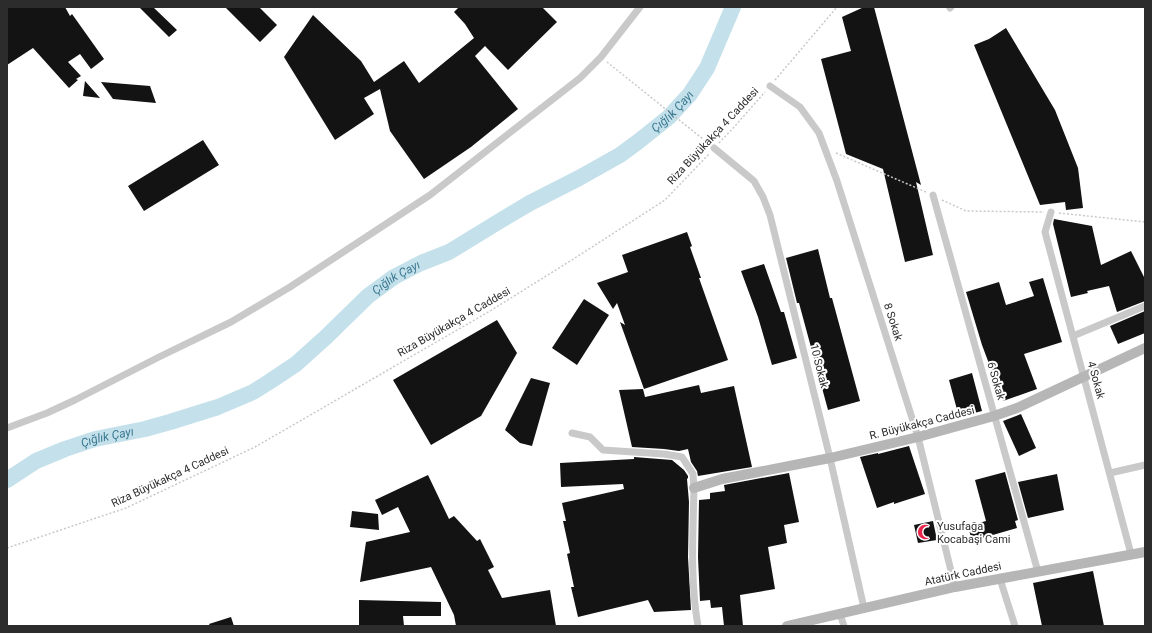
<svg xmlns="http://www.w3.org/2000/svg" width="1152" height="633" font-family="Roboto,sans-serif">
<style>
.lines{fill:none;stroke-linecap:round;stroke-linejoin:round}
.river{stroke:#c4e1eb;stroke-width:16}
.building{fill:#131313}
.path{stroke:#c9c9c9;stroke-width:1.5;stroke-dasharray:2 2;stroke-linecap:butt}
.street{stroke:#c9c9c9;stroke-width:7}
.secondary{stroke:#b6b6b6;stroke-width:10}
.labels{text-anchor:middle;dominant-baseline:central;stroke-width:4;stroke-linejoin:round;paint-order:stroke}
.street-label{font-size:11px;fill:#2c2c2c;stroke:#fff}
.poi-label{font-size:11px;fill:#2c2c2c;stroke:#fff;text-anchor:start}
.water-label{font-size:12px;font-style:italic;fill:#397890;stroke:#fff}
</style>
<rect width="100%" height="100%" fill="#fff"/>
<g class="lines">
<path class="river" id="s1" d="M7 480 36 461 65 449 95 439 145 429 170 422 218 407 253 392 269 382 296 364 326 337 368 296 394 277 421 263 449 252 503 219 530 203 579 178 620 155 639 141 669 117 690 94 707 68 733 7"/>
</g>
<path class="building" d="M7 7H65L70 16 72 14 104 59 91 69 80 54 68 62 81 76 76 79 78 80 69 88 33 48 7 65Z
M139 7H153L177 30 169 37Z
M225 7H259L277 25 260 42Z
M459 7H542L557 22 508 70 485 46 475 56 518 109 471 147 424 179 390 131 380 89 364 98 374 114 335 140 284 57 313 15 361 61 374 82 404 61 419 83 474 38 465 24 454 12Z
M864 7H874L921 185 916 182 933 255 905 262 883 169 846 154 821 59 851 51 842 17Z
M1006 28 1055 110 1078 168 1083 208 1066 210 1065 202 1040 205 974 45 989 39Z
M85 81 100 98 83 96Z
M101 82 150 86 156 103 113 99Z
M203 140 219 165 144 211 128 186Z
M1054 219 1092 226 1101 265 1131 251 1145 279V301L1117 312 1109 286 1087 291 1088 293 1071 297 1053 224Z
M687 232 692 246 690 247 701 278H699L728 360 644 389 620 322 625 325 617 303 613 309 597 283 628 272 622 255Z
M818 249 830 298H832L860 401 828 410 799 303H797L786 258Z
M764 264 781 312H784L797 358 772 365 758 317 741 271Z
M1043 278 1062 342 1024 354 1037 389 1003 401 982 345 966 292 999 282 1006 305 1034 296 1029 282Z
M584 299 609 315 577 365 552 348Z
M1145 311V333L1118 344 1110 326Z
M497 320 517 353 481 416 431 445 393 380Z
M972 373 982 411 959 417 949 380Z
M531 378 550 383 532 446 520 443 505 430Z
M699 385 701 393 734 386 752 467 698 476 697 471 691 462 688 449 679 451 664 449 632 447 619 390 643 389 645 397Z
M1021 414 1036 448 1019 456 1003 421Z
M909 446 925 494 894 504V502L877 508 860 457 878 453V454Z
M634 457 672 460 684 470 688 476V478L687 479 689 502 688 557 691 610 654 612 648 600 578 617 571 587H574L567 554 570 553 563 521H566L562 503 624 489 623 484 561 487 560 463 634 459Z
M1005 472 1018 520 1015 521 1017 528 972 541 968 526 986 521 975 480Z
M789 473 799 522 784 525 787 543 768 547 775 589 740 595 743 626H724L722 607 711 608 710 600 700 601 698 557 699 500 710 499V493L725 491 724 485Z
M1057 474 1064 510 1028 518 1018 482Z
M428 475 449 519 454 516 477 541 480 539 494 567 488 570 502 598 550 590 556 626H456L454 615 431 567 360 582 366 542 410 532 398 507 382 515 375 500Z
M352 511 378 514 379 530 350 527Z
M933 521 937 540 918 543 914 525Z
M1093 571 1104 626H1042L1033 583Z
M359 600 441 602V616H403L404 626H359Z
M231 617 234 626H210L209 624Z"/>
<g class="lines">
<path class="path" d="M607 62 708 143
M775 80 837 7
M719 143 735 126 765 92
M836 153 926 192
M942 200 966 211 1044 212
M1059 213 1145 222
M7 548 126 508 255 447 490 311 575 258 665 200 709 154"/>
<path class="street" d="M950 8 951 7
M770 86 800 107 819 133 837 181 918 437 955 587
M714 148 754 181 763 197 770 215 830 458 864 608
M933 195 1038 572
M1051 212 1045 232 1131 554
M1073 336 1145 306
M7 428 47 413 75 400 159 357 231 322 290 287 430 195 580 78 601 57 640 7
M572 433 590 437 603 450 664 454 682 457 693 474 694 488C693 534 690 581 698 626
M1110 473 1145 465
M1000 579 1015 626
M840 614 844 626"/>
<path class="secondary" d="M694 488 722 479 830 458 918 437 994 416 1017 408 1145 348
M787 626 955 587 1145 552"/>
</g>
<defs>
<g id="mosque-bare" transform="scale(1.2)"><path d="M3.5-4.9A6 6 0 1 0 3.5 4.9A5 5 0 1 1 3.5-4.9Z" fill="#ea274d" stroke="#fff" stroke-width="2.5" paint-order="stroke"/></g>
</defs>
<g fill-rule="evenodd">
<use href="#mosque-bare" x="925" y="532"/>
</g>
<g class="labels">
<g class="street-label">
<text transform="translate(713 136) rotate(-47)">Riza Büyükakça 4 Caddesi</text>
<text transform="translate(454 322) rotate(-30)">Riza Büyükakça 4 Caddesi</text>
<text transform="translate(893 322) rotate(72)">8 Sokak</text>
<text transform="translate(819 366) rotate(76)">10 Sokak</text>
<text transform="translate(1096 380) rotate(75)">4 Sokak</text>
<text transform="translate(996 381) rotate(74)">6 Sokak</text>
<text transform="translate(922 423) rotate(-14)">R. Büyükakça Caddesi</text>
<text transform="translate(170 477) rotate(-25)">Riza Büyükakça 4 Caddesi</text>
<text transform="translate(963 574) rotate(-12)">Atatürk Caddesi</text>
</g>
<g class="poi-label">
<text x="937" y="526">Yusufağa<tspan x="937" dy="13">Kocabaşi Cami</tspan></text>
</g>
<g class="water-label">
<text stroke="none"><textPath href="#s1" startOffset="771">Çığlık Çayı</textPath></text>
<text stroke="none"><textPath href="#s1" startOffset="447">Çığlık Çayı</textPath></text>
<text stroke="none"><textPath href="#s1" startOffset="110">Çığlık Çayı</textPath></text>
</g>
</g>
<rect width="1152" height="633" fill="none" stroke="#2c2c2c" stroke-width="16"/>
</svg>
